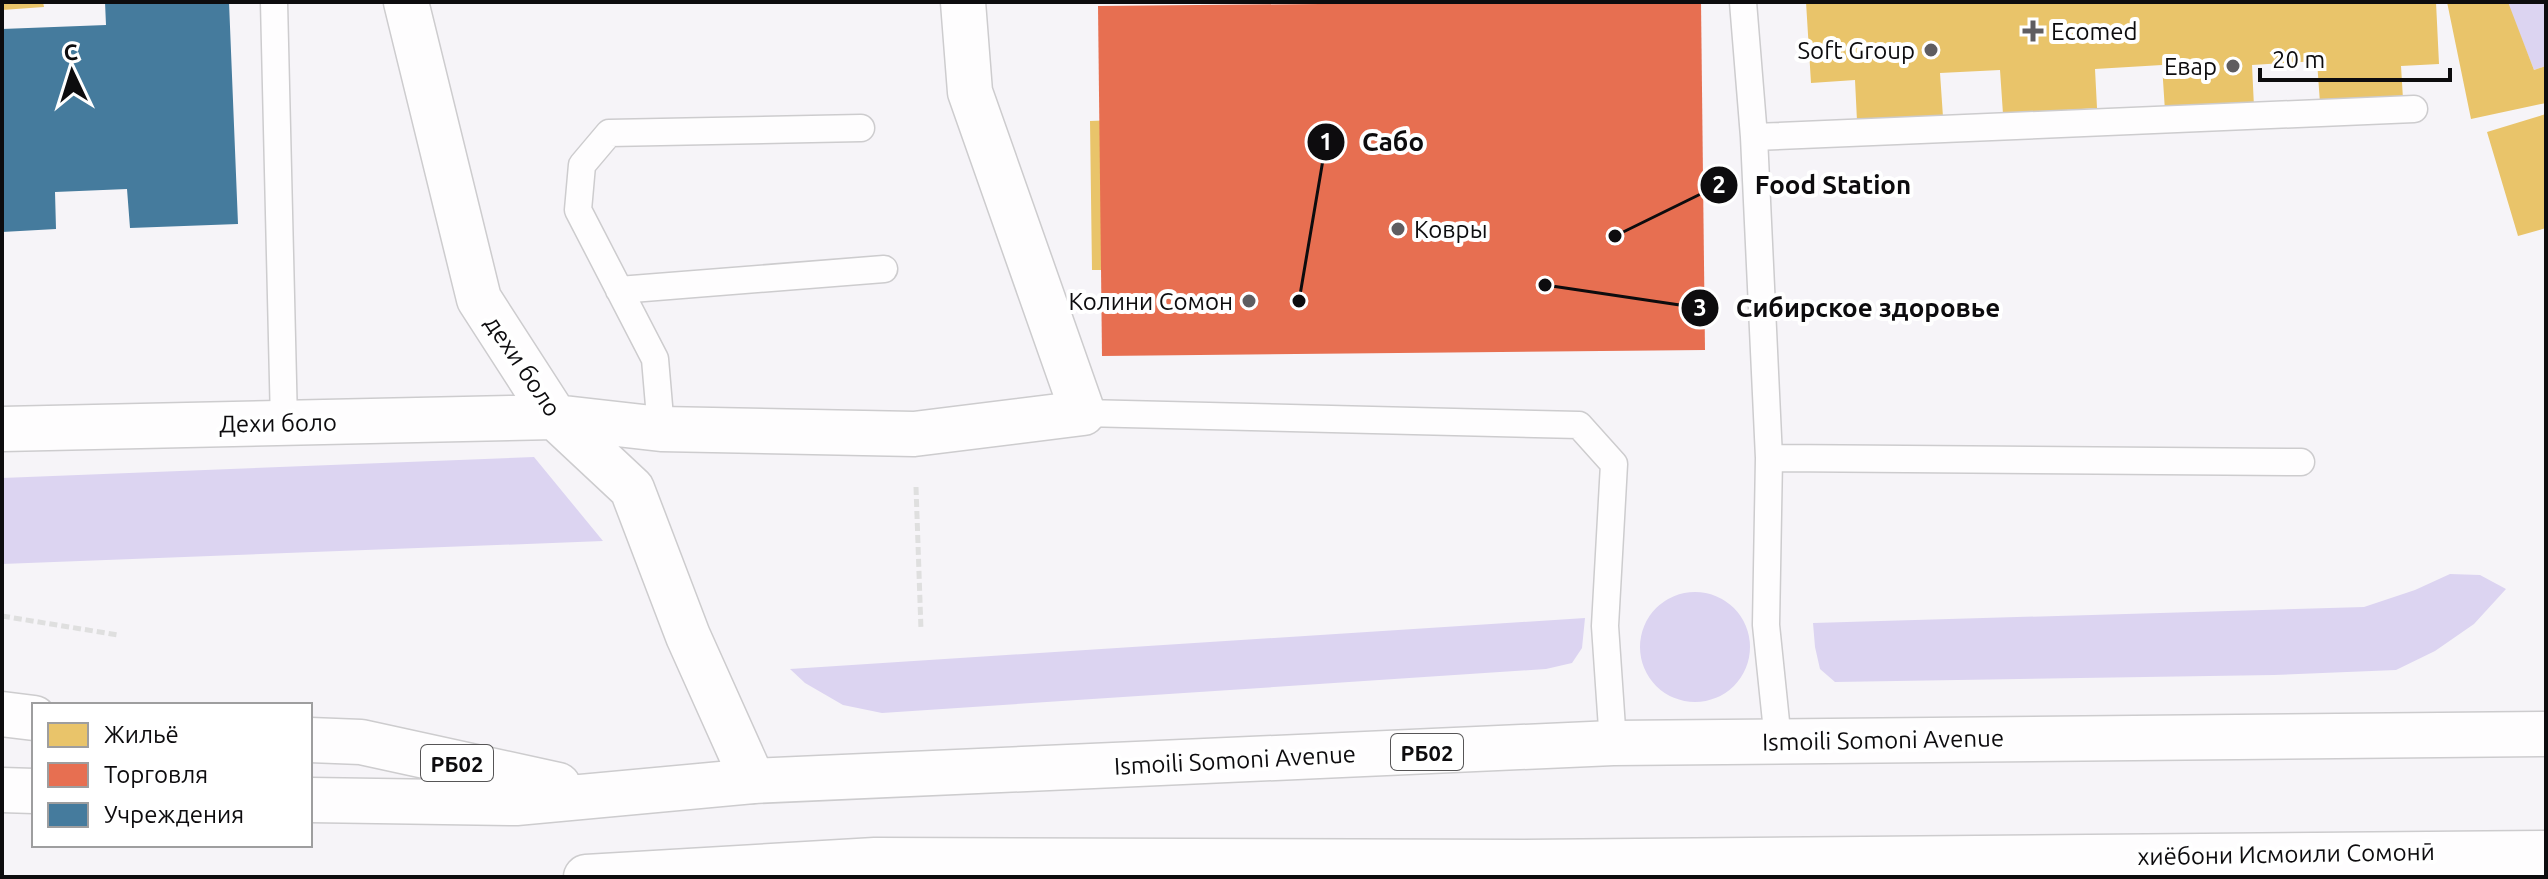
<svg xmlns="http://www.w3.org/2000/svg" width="2548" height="879" font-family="Ubuntu,sans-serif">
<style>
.green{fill:#dcd4f1}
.homes{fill:#e9c46a}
.shops{fill:#e76f51}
.public{fill:#457b9d}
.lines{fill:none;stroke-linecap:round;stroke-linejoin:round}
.lane-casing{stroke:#cdccce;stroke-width:29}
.street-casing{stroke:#cdccce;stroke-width:47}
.highway-casing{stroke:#cdccce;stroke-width:47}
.path{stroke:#dfdfdf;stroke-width:5;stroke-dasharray:8 4;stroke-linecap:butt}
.lane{stroke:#fefdfe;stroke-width:26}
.street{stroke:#fefdfe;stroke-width:44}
.highway{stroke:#fefdfe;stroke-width:44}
.poi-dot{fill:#5f5d60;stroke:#fff;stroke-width:3}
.labels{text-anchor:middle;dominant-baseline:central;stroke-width:8;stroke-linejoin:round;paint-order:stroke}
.shield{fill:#fff;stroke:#565556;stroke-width:2}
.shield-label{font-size:22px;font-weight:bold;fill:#0d0c0e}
.poi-label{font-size:24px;fill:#0d0c0e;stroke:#fff;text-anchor:end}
.street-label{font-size:24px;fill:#0d0c0e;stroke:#fff}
.leader{fill:none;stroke:#0d0c0e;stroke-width:3}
.callout-dot{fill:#0d0c0e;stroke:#fff;stroke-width:3}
.mark-label{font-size:24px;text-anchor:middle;font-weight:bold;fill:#fff}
.callout-label{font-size:26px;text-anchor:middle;font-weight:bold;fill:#0d0c0e;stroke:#fff;stroke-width:8;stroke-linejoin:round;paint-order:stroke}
</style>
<rect width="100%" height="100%" fill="#f6f4f8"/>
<path class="green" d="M2507 2H2546V66L2534 70Z
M534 457 603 541 2 564V478Z
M2450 574 2480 575 2506 589 2474 624 2435 651 2396 670 2274 675 1835 682 1820 669 1815 647 1813 623 2364 607 2415 590Z
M1640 647a55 55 0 1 1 110 0a55 55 0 1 1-110 0Z
M1585 618 1582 648 1572 663 1546 669 882 713 843 705 805 683 790 669Z"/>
<path class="homes" d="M2 2H43L44 7 2 10Z
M1806 2H2436L2439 64 2401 66 2403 99 2320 103 2317 61 2252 65 2254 107 2165 111 2162 65 2095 69 2097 108 2003 114 2000 70 1940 73 1943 117 1857 121 1855 80 1811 83Z
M2447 2H2508L2534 70 2546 66V103L2471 119Z
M1305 91V125L1325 124V168H1348L1349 282 1326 283V321L1118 322V270H1092L1090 121 1142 119V93Z
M1647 91V125H1667L1668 168 1690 167 1691 282 1668 283 1669 321 1461 323V270L1435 271 1434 120H1485V93Z
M2546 114V228L2518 236 2487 132Z"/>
<path class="shops" d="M1522 2H1701L1705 350 1102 356 1098 6Z"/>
<path class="public" d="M105 2H229L238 224 130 228 127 189 55 192 56 229 2 232V29L106 25Z"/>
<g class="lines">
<g class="lane-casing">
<path id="lane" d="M274 2 284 423
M1743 2 1754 137 1769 458 1766 625 1778 741
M1754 137 2414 109
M619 290 884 269
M1083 413 1579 425 1614 464 1605 626 1613 743
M661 429 655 359 578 210 582 165 609 133 861 128
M1769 458 2301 462"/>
</g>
<g class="street-casing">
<path id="street" d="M406 2 479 299 555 417 632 489 688 636 753 781
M2 429 555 417 661 429 914 434 1083 413 970 92 963 2"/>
</g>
<g class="highway-casing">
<path id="highway" d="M2 714 34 718
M310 740 361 742 558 785
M2 790 34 791
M310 800 516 803 753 781 1613 743 2546 734
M586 877 875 860 1524 862 2546 853"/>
</g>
<path class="path" d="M916 487 921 630
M2 616 118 635"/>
<use href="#lane" class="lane"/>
<use href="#street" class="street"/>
<use href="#highway" class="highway"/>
</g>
<g class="poi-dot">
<path d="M2029 19h8v8h8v8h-8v8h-8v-8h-8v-8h8z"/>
<circle cx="1931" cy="50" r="8"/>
<circle cx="2233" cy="66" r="8"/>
<circle cx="1398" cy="229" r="8"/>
<circle cx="1249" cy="301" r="8"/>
</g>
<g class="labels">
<g class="shield">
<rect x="1391" y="734" width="72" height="36" rx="6"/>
<rect x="421" y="745" width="72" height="36" rx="6"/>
</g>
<g class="shield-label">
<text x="1427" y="752">РБ02</text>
<text x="457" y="763">РБ02</text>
</g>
<g class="poi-label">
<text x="2051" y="31" text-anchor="start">Ecomed</text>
<text x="1915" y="50">Soft Group</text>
<text x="2217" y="66">Евар</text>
<text x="1414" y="229" text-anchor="start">Ковры</text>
<text x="1233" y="301">Колини Сомон</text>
</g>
<g class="street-label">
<text transform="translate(523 366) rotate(56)">дехи боло</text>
<text transform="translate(278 423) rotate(-1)">Дехи боло</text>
<text transform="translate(1883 740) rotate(-1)">Ismoili Somoni Avenue</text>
<text transform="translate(1235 760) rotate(-3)">Ismoili Somoni Avenue</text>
<text transform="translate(2286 854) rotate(-1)">хиёбони Исмоили Сомонӣ</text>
</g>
</g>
<path class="leader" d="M1299 301L1326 142M1615 236L1719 185M1545 285L1700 308"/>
<g class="callout-dot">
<circle cx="1299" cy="301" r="8"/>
<circle cx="1615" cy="236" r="8"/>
<circle cx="1545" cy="285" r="8"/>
<circle cx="1326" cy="142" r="20"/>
<circle cx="1719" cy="185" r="20"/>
<circle cx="1700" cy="308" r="20"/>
</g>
<g class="mark-label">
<text x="1326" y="150">1</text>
<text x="1719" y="193">2</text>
<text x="1700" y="316">3</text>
</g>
<g class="callout-label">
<text x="1393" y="151">Сабо</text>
<text x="1833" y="194">Food Station</text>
<text x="1868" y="317">Сибирское здоровье</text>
</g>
<rect width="2548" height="879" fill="none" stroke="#0d0c0e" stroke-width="8"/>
<rect x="32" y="703" width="280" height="144" fill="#ffffff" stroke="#9e9e9f" stroke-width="2"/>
<rect x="48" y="723" width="40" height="24" fill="#e9c46a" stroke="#9e9e9f" stroke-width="2"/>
<text x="104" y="743" font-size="24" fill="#0d0c0e">Жильё</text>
<rect x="48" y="763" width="40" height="24" fill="#e76f51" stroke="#9e9e9f" stroke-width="2"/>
<text x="104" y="783" font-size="24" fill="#0d0c0e">Торговля</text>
<rect x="48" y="803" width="40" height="24" fill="#457b9d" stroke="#9e9e9f" stroke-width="2"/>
<text x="104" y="823" font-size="24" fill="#0d0c0e">Учреждения</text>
<g transform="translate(72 72) rotate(356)" stroke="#ffffff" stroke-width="6" paint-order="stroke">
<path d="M0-6L14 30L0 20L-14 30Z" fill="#0d0c0e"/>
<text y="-12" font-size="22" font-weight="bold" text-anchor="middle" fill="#0d0c0e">С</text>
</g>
<path d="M2260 68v12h190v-12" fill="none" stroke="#0d0c0e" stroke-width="4"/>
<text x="2272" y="68" font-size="24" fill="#0d0c0e" stroke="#ffffff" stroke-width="6" paint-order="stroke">20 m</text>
</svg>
